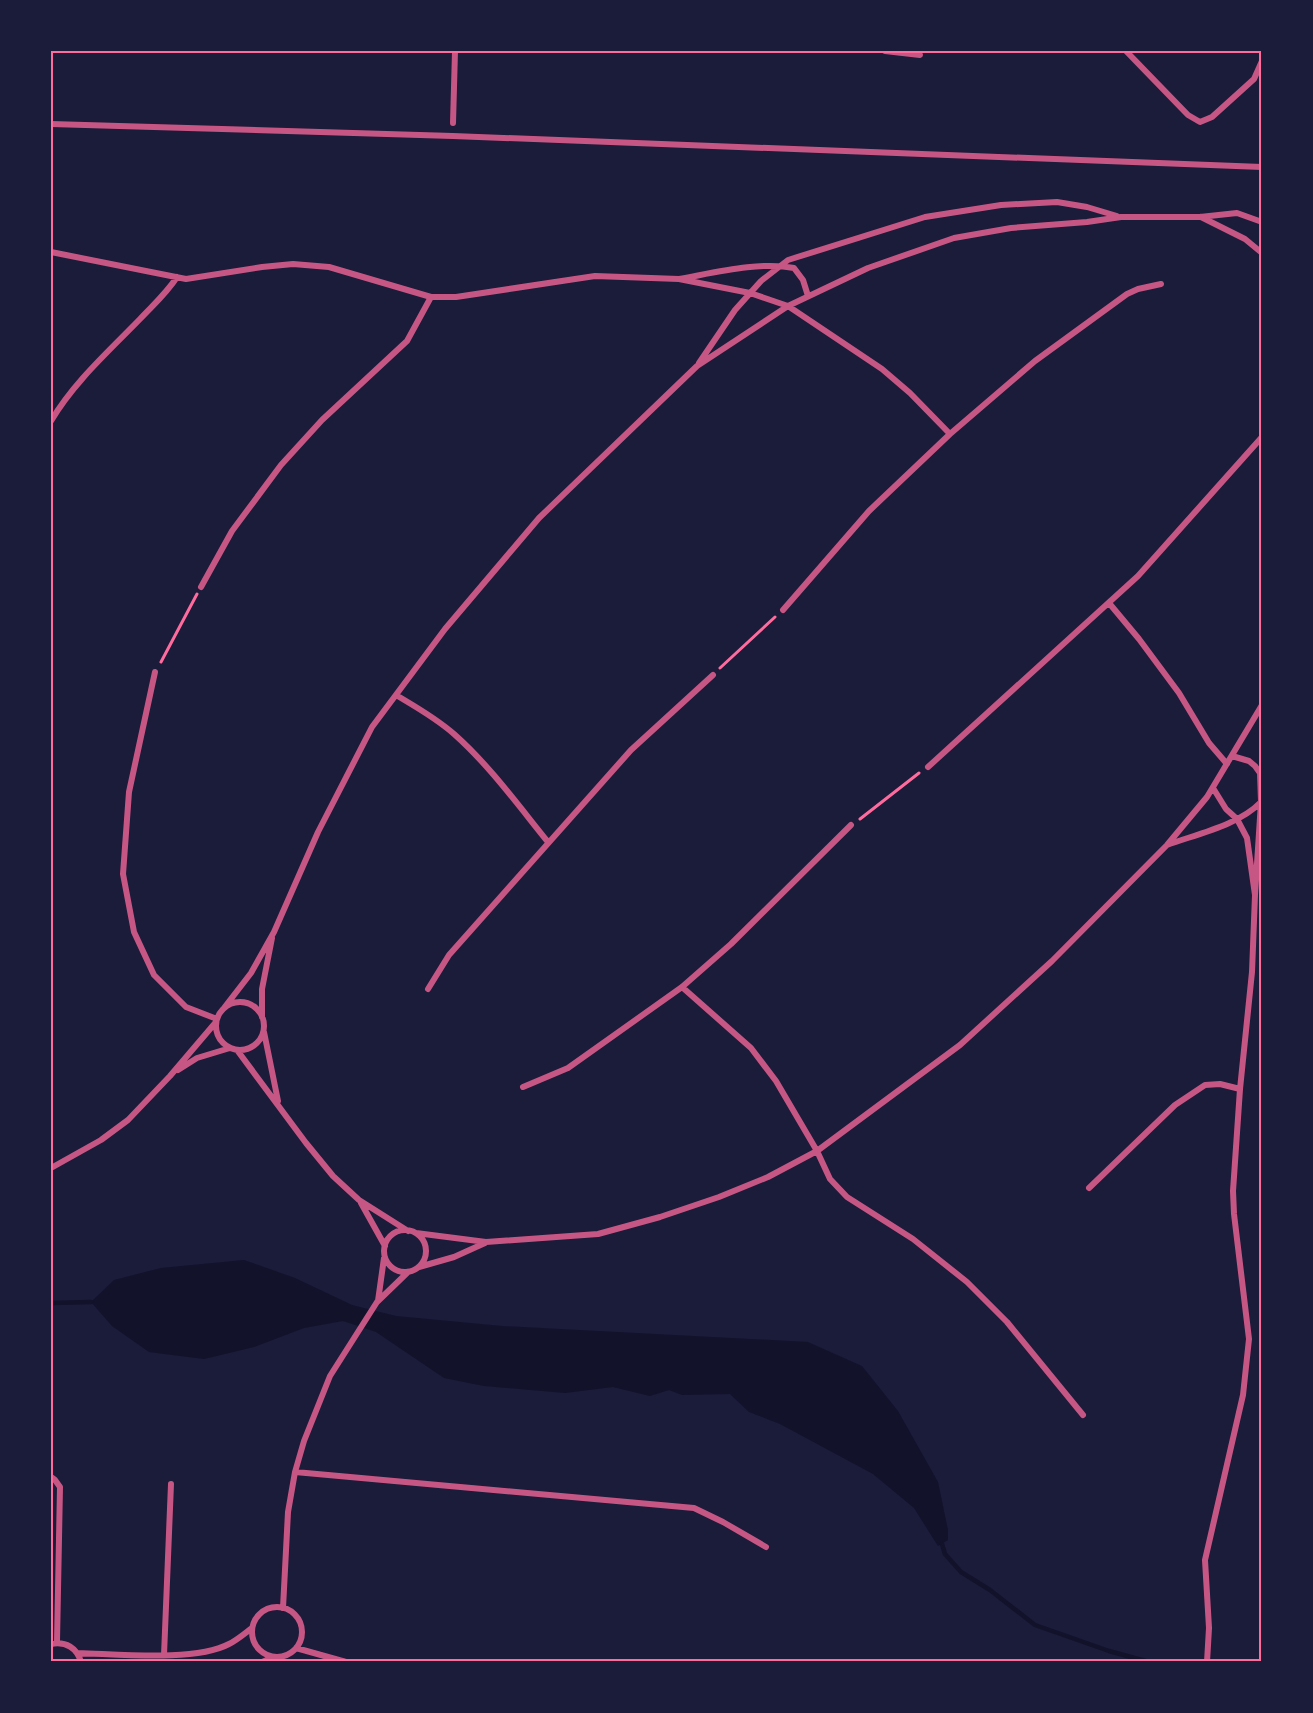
<svg xmlns="http://www.w3.org/2000/svg" width="1313" height="1713" font-family="'Work Sans',sans-serif">
<style>
.water{fill:#12122b}
.lines{fill:none;stroke-linecap:round;stroke-linejoin:round}
.stream{stroke:#12122b;stroke-width:4.5}
.path{stroke:#ff6b9d;stroke-width:3}
.minor{stroke:#c65784;stroke-width:6}
.neatline{fill:none;stroke:#ff6b9d;stroke-width:2}
</style>
<rect width="100%" height="100%" fill="#1b1b3a"/>
<path class="water" d="M244 1260 295 1278 352 1305 396 1316 502 1326 808 1342 862 1366 898 1411 938 1482 948 1530V1540L938 1546 914 1508 873 1474 780 1424 749 1412 730 1394 682 1395 669 1390 650 1396 613 1387 565 1393 484 1386 444 1378 376 1332 343 1321 304 1328 254 1347 204 1359 149 1352 112 1326 91 1302 114 1280 161 1268Z"/>
<g class="lines">
<path class="stream" d="M51 1303 91 1302
M942 1544 945 1554 961 1572 990 1590 1035 1625 1109 1651 1149 1662"/>
<path class="path" d="M161 662 197 594
M720 668 775 617
M860 819 919 773"/>
<path class="minor" d="M885 51 920 55
M1126 51 1188 115 1200 122 1212 117 1254 79 1262 61
M453 123 455 51
M51 124 453 136 1262 167
M1201 217 1245 239 1262 253
M51 252 186 279 262 267 293 264 329 267 431 297H456L595 276 679 279
M808 296 803 280 794 268C760 261 713 273 679 279L750 293 788 306 882 369 910 393 950 434
M699 363 735 310 761 281 788 260 925 217 1001 205 1057 202 1087 207 1117 216
M51 421C73 383 109 351 140 319 153 305 166 294 177 277
M201 587 232 531 281 465 322 420 407 341 431 297
M1109 603 1139 639 1179 693 1209 743 1227 764
M783 610 869 511 950 434 1035 361 1127 294 1138 289 1161 284
M155 672 129 792 123 874 134 932 154 975 186 1007 217 1019
M396 695C416 707 436 718 454 734 489 765 518 805 548 842
M928 767 1138 576 1262 437
M1213 788 1226 809 1237 819 1247 838 1255 895 1261 802 1260 773 1255 766 1249 761 1232 756
M1167 845C1197 834 1239 825 1261 802
M682 987 751 1048 776 1081 817 1151 830 1179 847 1197 913 1239 967 1282 1007 1322 1083 1415
M428 989 449 955 631 750 713 675
M216 1026a24 24 0 1 1 48 0a24 24 0 1 1-48 0Z
M224 1008 251 973 274 932 318 832 372 727 445 629 539 518 697 366 788 306 868 268 954 238 1011 228 1087 222 1121 217H1200L1237 213 1262 222
M262 1017V989L272 938
M264 1032 278 1101
M237 1050 306 1143 333 1176 359 1200 408 1231
M178 1070 197 1058 230 1048
M523 1087 568 1068 682 987 731 944 851 825
M51 1168 101 1140 128 1120 170 1076 216 1022
M1089 1188 1175 1105 1205 1085 1220 1084 1240 1089
M361 1203 385 1246
M384 1251a21 21 0 1 1 42 0a21 21 0 1 1-42 0Z
M416 1233 486 1242 598 1234 660 1217 719 1197 768 1177 817 1151 960 1045 1052 961 1167 845 1207 797 1262 705
M419 1267 454 1257 485 1243
M378 1301 384 1258
M295 1472 694 1508 723 1522 766 1547
M51 1477 55 1480 60 1487 57 1642
M252 1632a25 25 0 1 1 50 0a25 25 0 1 1-50 0Z
M283 1608 288 1512 295 1472 304 1441 330 1376 377 1302 408 1272
M51 1644C66 1641 77 1648 81 1662
M296 1648 346 1662
M78 1653C118 1654 195 1662 229 1644 237 1640 245 1633 252 1628
M164 1655 171 1484
M262 1662 274 1657
M1207 1662 1209 1628 1205 1560 1243 1395 1249 1339 1234 1214 1233 1191 1240 1089 1252 972 1255 895"/>
</g>
<rect width="1313" height="1713" fill="none" stroke="#1b1b3a" stroke-width="105"/>
<rect x="52" y="52" width="1208" height="1608" class="neatline"/>
</svg>
